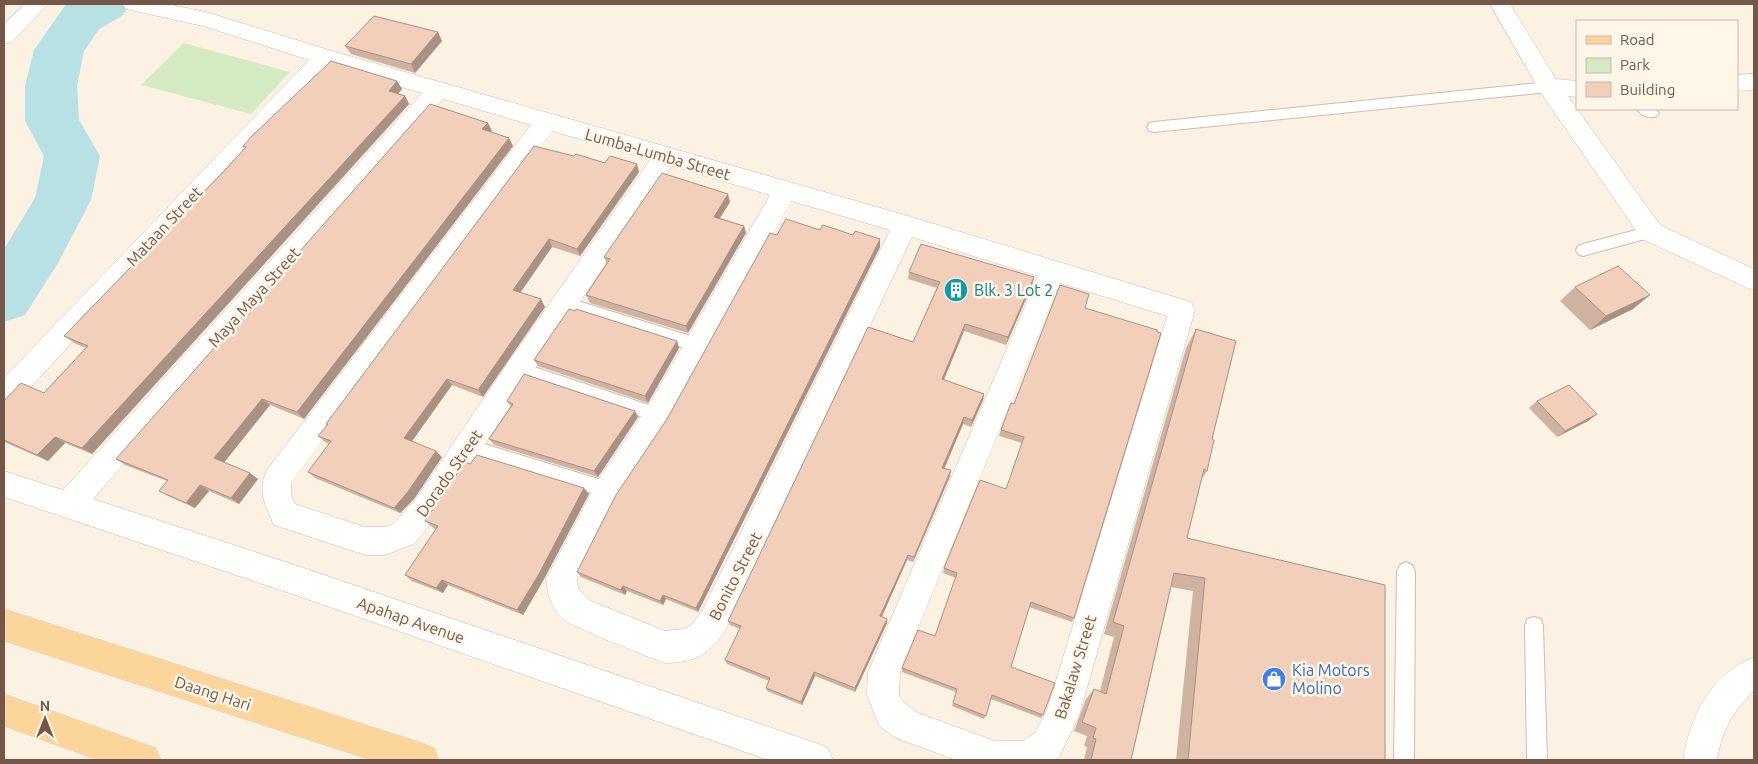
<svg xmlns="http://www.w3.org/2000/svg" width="1758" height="764" font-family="Ubuntu,sans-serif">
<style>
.green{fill:#d4eac2}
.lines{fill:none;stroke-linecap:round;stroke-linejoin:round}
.river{fill:#b8e1e6;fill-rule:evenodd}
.service-casing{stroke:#d0bbad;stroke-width:2}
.minor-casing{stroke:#d0bbad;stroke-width:1}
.primary-casing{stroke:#dbd3d0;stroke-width:1}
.service{fill:#fff;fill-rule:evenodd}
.minor{fill:#fff;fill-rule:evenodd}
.primary{fill:#fcd59b;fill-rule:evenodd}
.wall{fill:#d0b2a1}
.shaded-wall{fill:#a99183}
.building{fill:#f2cfbb;stroke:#a99183}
.labels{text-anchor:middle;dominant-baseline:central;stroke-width:5;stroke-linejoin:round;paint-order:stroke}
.street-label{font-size:16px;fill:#755749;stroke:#fff6ea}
.culture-label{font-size:16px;fill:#0d838f;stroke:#fff6ea;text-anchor:start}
.shop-label{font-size:16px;fill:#366cbe;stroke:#fff6ea;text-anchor:start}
</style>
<rect width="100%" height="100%" fill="#fcf2e4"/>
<path class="green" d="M184 43 290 72 251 114 141 85Z"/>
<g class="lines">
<path class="river" d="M66 4H130L122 16 99 29 84 51 77 86 79 120 100 156 91 200 58 263 25 315 4 322V249L35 198 44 156 25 121V86L34 50Z"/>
<g class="service-casing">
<path id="service" d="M1549 82 1554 84 1556 87 1554 90 1549 92 1154 132 1149 131 1147 127 1149 123 1154 122Z
M1637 109H1655L1659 113 1657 116C1650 119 1641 116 1637 109Z
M1651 226 1656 228 1658 232 1656 236 1583 256 1578 254 1576 250 1578 246 1583 244Z
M565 297 697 338 703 340 705 345 703 350 697 352 560 308 557 303 560 298Z
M519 362 658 408 664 410 666 415 664 420 658 422 513 374 511 369 513 364Z
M468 439 608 482 614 484 617 490 614 496 608 498 468 455 462 452 460 447 462 442Z
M1406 562 1412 565 1415 571 1414 760H1394L1397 571 1400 565Z
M1534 617 1541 619 1543 626 1547 760H1527L1525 626 1527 619Z"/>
</g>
<g class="minor-casing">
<path id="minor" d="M25 4H48L12 42 4 44V24Z
M123 4H167L206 12 332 51 905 215 1191 302 1195 310 1079 716 1059 757 1054 760H956L896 738 879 726 867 695 868 672 1038 276 912 237 726 629C716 644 705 657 686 661 680 662 672 663 666 663 659 662 575 627 567 622 552 612 548 596 546 579L598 480 648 406 770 195 672 166 529 377 435 520 414 544 385 555H365L274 525C265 505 257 491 267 470L531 125 443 99 93 499 301 567 816 743 828 748 833 760H768L301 597 4 497V471L63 490 422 93 329 66 14 405 4 408V378L309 60 203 26 126 9ZM552 131 650 160 509 361 415 500 393 524 385 527H365L295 504 291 495V483ZM791 201 890 230 704 607 692 625 684 629 665 631 589 600 578 588 577 580 618 500 668 424ZM1060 283 1167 316 1047 710 1035 733 1023 741H995L918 713 903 702 899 695 900 672Z
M1490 4H1510L1556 79 1577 81V97L1568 96 1660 225 1754 269V291L1642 239 1541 93Z
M1754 74V90L1737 91V75Z
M1754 657V691C1732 711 1722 732 1717 760H1683C1690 716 1711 674 1754 657Z"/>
</g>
<g class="primary-casing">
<path id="primary" d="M4 609 422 743 434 748 439 760H371L4 641Z
M4 694 156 748 161 760H98L4 726Z"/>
</g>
<use href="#service" class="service"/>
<use href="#minor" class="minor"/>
<use href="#primary" class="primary"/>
</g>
<path class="wall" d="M442 41 415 73 351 54 345 46Z
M397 81 402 89 398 94 405 96 409 104 92 454 65 443 48 461 4 442V401L44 393 86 348 74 343 64 336 227 168 245 148 243 146Z
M492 131 491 132 513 146 304 419 270 405 224 462 258 479 239 504 209 491 195 508 168 496 159 491 167 481 125 465 116 459Z
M574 156 605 163 639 172 580 256 552 247 521 292 545 307 483 397 452 385 412 441 442 457 414 499 400 513 315 478 308 472 329 444 325 442 318 436 327 425 326 424Z
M730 202 720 218 744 226 746 233 688 333 590 303 586 295 607 264 604 257Z
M820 230 880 239V247L698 612 666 599 663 605 627 591 625 595 581 577 577 572 667 419 777 235Z
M909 272 1034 277 1032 285 1006 345 964 331 944 380 984 394 983 400 971 427 963 424 944 468 950 476 913 562 907 560 881 617 887 619V623L855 692 815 676 802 705 767 691 766 688 769 681 727 664 725 660 740 629 730 625 728 621 913 342 937 288 908 279Z
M1575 287 1633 309 1590 330 1560 301Z
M1085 308 1074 618 1072 622 1029 607 1011 667 1043 715 1041 718 991 699 984 719 952 706 956 692 902 672V668L935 636 956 578 943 573 944 568 1006 489 1022 443 999 436 1001 430 1014 404Z
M575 311 677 341 679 348 648 403 538 366 534 360Z
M1196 329 1207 471 1201 480 1187 538 1385 760H1176L1193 591 1171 587 1131 760H1084L1087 747 1084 746 1087 736 1074 731 1086 699 1094 689 1100 691 1114 637 1104 634 1186 348Z
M507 401 635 411 638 417 598 477 494 445 489 439 511 407Z
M1537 401 1597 414 1588 421 1557 437 1529 408Z
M470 464 589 494 544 579 523 615 448 585 443 593 412 581 405 575 436 529 432 527 425 521Z"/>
<path class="shaded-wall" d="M438 32 442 41 415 73 411 64Z
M397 81 402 89 393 99 389 91Z
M405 96 409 104 92 454 82 448Z
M488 123 492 131 486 138 482 129Z
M509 138 513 146 304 419 297 412Z
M637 164 639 172 580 256 577 249Z
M728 194 730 202 716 224 714 217Z
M744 226 746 233 688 333 686 326Z
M549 239 552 247 517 297 513 290Z
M880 239V247L698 612 696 608Z
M1034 277 1032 285 1006 345 1008 337Z
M1650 295 1633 309 1590 330 1606 316Z
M541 299 545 307 483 397 478 390Z
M965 324 964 331 941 386 942 379Z
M677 341 679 348 648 403 645 396Z
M447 379 452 385 410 444 404 438Z
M984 394 983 400 971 427 972 420Z
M262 399 270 405 223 464 214 458Z
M635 411 638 417 598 477 594 471Z
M1597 414 1588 421 1557 437 1565 431Z
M964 417 963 424 942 474V468Z
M55 437 65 443 48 461 37 455Z
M436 451 442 457 414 499 400 513 394 508Z
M951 470 950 476 913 562 914 557Z
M250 473 258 479 239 504 231 498Z
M200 485 209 491 195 508 186 503Z
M584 488 589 494 544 579 523 615 517 610Z
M908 555 907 560 880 621V616Z
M442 580 448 585 443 593 436 588Z
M623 586 627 591 625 595 621 590Z
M663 595 666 599 663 605 660 601Z
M887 619V623L855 692V688Z
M814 672 815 676 802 705 801 702Z"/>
<path class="building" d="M374 16 438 32 411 64 345 46Z
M331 61 397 81 389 91 405 96 82 448 55 437 37 455 4 440V401L21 383 44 393 88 346 64 336 227 168 246 147 243 146 253 135Z
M430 104 488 123 482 129 509 138 297 412 262 399 214 458 250 473 231 498 200 485 186 503 159 491 168 480 116 459Z
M534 146 574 156 576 154 605 163 610 156 637 164 577 249 549 239 513 290 541 299 478 390 447 379 404 438 436 451 407 493 394 508 308 472 331 441 318 436 328 424H326Z
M662 173 728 194 714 217 744 226 686 326 586 295 610 259 604 257Z
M786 219 820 230 823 225 853 235 855 231 880 239 696 608 663 595 660 601 623 586 621 590 577 572 616 495 667 419 770 233 777 235Z
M921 244 1034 277 1008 337 965 324 942 379 984 394 972 420 964 417 942 468 951 470 914 557 908 555 880 616 887 619 855 688 814 672 801 702 766 688 770 678 725 660 741 626 728 621 868 327 913 342 940 282 909 272Z
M1618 266 1650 295 1606 316 1575 287Z
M1060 285 1089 294 1085 308 1157 330V332L1161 333 1074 618 1031 602 1011 667 1055 683 1043 715 992 695 986 716 953 703 957 689 902 668 918 630 935 636 957 573 944 568 980 480 1006 489 1024 437 1001 430 1011 403 1014 404Z
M569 309 575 311 576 309 677 341 645 396 534 360Z
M1196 329 1236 341 1212 439 1214 440 1207 471 1204 469 1187 538 1385 585V760H1188L1205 578 1174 573 1131 760H1091L1096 739 1093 738 1096 728 1082 722 1094 689 1106 694 1124 626 1113 622Z
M524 374 635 411 594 471 489 439 513 404 507 401Z
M1569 385 1597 414 1565 431 1537 401Z
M477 455 584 488 539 574 517 610 442 580 436 588 405 575 438 526 425 521 465 462 470 464Z"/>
<defs>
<g id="building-disc" transform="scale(1.25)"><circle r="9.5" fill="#0f9aa8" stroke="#fff6ea"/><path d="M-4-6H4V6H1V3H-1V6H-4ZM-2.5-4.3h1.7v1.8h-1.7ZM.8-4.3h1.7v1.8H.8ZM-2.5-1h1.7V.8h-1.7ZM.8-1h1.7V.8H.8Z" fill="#fff"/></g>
<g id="shop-disc" transform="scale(1.25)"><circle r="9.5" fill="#3f7fe0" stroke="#fff6ea"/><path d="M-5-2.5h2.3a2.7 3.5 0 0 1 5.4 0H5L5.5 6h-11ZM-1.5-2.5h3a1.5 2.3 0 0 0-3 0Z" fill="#fff"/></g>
</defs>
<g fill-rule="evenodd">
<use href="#building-disc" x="956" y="290"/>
<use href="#shop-disc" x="1274" y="679"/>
</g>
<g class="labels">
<g class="street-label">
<text transform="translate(658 154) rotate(16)">Lumba-Lumba Street</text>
<text transform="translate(164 226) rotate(-47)">Mataan Street</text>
<text transform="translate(254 297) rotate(-48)">Maya Maya Street</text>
<text transform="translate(449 473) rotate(-55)">Dorado Street</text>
<text transform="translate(735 576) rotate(-63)">Bonito Street</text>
<text transform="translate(411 620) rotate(19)">Apahap Avenue</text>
<text transform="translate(1075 667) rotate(-73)">Bakalaw Street</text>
<text transform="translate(213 693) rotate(18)">Daang Hari</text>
</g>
<g class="culture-label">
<text x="974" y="290">Blk. 3 Lot 2</text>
</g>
<g class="shop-label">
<text x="1292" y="670">Kia Motors<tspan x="1292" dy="18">Molino</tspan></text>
</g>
</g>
<rect width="1758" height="764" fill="none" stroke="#755749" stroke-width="10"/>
<rect x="1576" y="20" width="162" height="90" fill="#fff6ea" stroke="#c8b6aa"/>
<rect x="1586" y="36" width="25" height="8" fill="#fcd59b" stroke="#c8b6aa"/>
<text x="1620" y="45" font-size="15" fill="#755749">Road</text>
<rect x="1586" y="58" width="25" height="15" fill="#d4eac2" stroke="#c8b6aa"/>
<text x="1620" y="70" font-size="15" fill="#755749">Park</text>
<rect x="1586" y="82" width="25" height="15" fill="#f2cfbb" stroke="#c8b6aa"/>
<text x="1620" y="95" font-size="15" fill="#755749">Building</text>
<g transform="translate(45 719)" stroke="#fff6ea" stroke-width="4" paint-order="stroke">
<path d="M0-4L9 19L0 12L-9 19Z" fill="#755749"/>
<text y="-8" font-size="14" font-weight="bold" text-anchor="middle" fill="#755749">N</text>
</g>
</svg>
